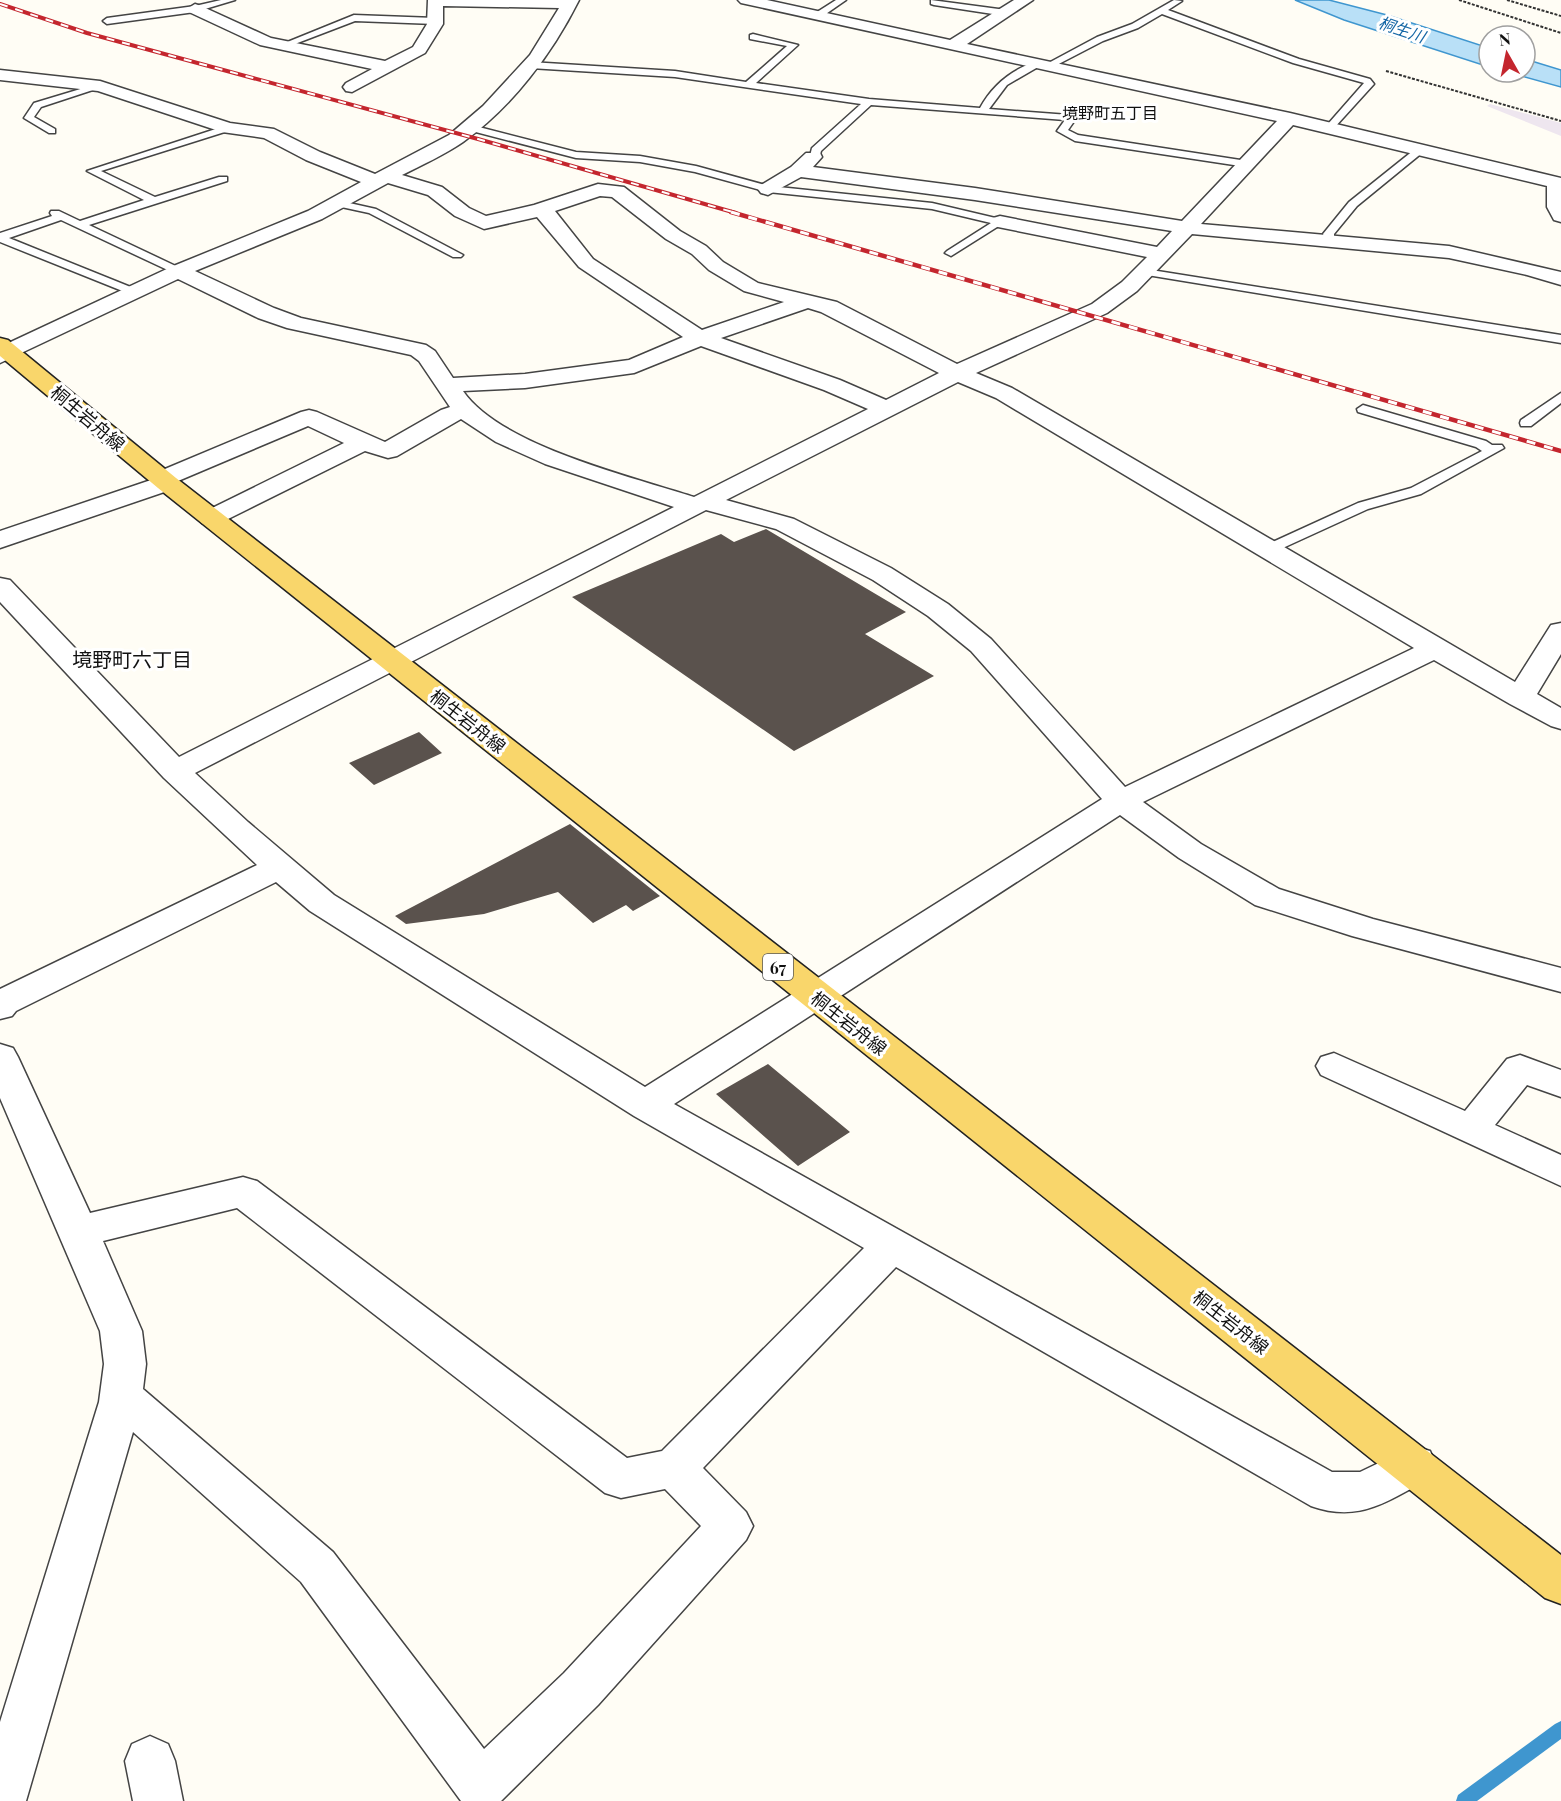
<svg xmlns="http://www.w3.org/2000/svg" width="1561" height="1801" font-family="'Playfair Display','Noto Sans JP',serif">
<style>
.industrial{fill:#eee6ef}
.water{fill:#b9e0f7;stroke:#3f96cf;stroke-width:1.5}
.lines{fill:none;stroke-linecap:round;stroke-linejoin:round}
.stream{fill:#3f96cf;fill-rule:evenodd}
.building{fill:#5a524d}
.service-casing{stroke:#444;stroke-width:3}
.minor-casing{stroke:#444;stroke-width:3}
.primary-casing{stroke:#222;stroke-width:3}
.path{stroke:#333;stroke-width:2;stroke-dasharray:3 1.5;stroke-linecap:butt}
.service{fill:#fff;fill-rule:evenodd}
.minor{fill:#fff;fill-rule:evenodd}
.primary{fill:#f9d66b;fill-rule:evenodd}
.rail-far1-casing{stroke:#c4262e;stroke-width:4}
.rail-casing{stroke:#c4262e;stroke-width:4.5}
.rail-far1{stroke:#fff;stroke-width:2;stroke-dasharray:8;stroke-linecap:butt}
.rail{stroke:#fff;stroke-width:3;stroke-dasharray:9;stroke-linecap:butt}
.labels{text-anchor:middle;dominant-baseline:central;stroke-width:6;stroke-linejoin:round;paint-order:stroke}
.far-water-label{font-size:16px;font-style:italic;fill:#1768a6;stroke:#fff}
.far-neighbourhood-label{font-size:16px;fill:#111;stroke:#fff}
.shield{fill:#fff;stroke:#585858;stroke-width:1.5}
.shield-label{font-size:16px;font-weight:bold;fill:#111}
.street-label{font-size:18px;fill:#111;stroke:#fff}
.neighbourhood-label{font-size:20px;fill:#111;stroke:#fff}
</style>
<rect width="100%" height="100%" fill="#fffdf5"/>
<path class="industrial" d="M1490 104 1561 123V136L1487 106Z"/>
<path class="water" d="M1295 0H1329L1387 15 1489 48V67L1344 20Z
M1525 59 1561 70V87L1507 72H1525Z"/>
<g class="lines">
<path class="stream" d="M1561 1721V1739L1477 1801H1456L1458 1795 1555 1724Z"/>
</g>
<path class="building" d="M766 529 906 612 865 634 934 676 794 751 572 597 721 534 734 542Z
M419 732 442 753 374 785 349 763Z
M570 824 660 896 633 911 626 905 593 923 558 892 484 914 406 924 395 916Z
M768 1064 850 1132 798 1166 716 1094Z"/>
<g class="lines">
<g class="service-casing">
<path id="service" d="M221 0H235L195 12 107 24 103 21 107 18 195 6Z
M836 0H846L820 18H814V14Z
M931 0 1006 10 1010 13 1006 16 934 5 931 4Z
M1174 0 1182 1 1168 10 1299 59 1370 79 1374 84 1334 128H1328V124L1364 83 1293 63 1162 14 1138 28 1103 41 1049 69 1041 67 1097 37 1132 24Z
M354 15 435 18 439 21 435 24 355 21 287 47 280 45Z
M753 34 798 45 756 83 869 99 980 108C992 86 1011 70 1035 62L1038 63V67L1007 85 989 109 1069 115 1075 110 1080 113 1068 130 1078 135 1247 161 1252 164 1247 167 1075 141 1057 131 1065 120 871 105 821 151 819 158 815 159 810 156 812 148 861 104 675 77 530 68 525 65 530 62 675 71 746 82 787 46 750 39V35Z
M97 84 105 86 41 107 34 117 55 129V133H49L24 118 34 103Z
M228 125 231 126V130L101 171 155 197 219 177H227V181L89 225 182 269V273H174L61 220 9 238 138 290V294H130L0 242V233L52 216 50 213 51 211H59L80 221 144 200 87 171Z
M471 125 576 152 640 156 696 166 769 186 932 203 1004 220 1005 222 951 256 945 253 947 251 991 223 932 209 768 192 695 172 640 162 576 158 468 130 466 128Z
M1419 146 1428 148 1357 206 1334 234V242H1326L1323 234 1349 202Z
M336 200 376 209 463 255 461 257H453L369 213 332 205 331 203Z
M1145 269 1561 335V343L1141 274 1139 272Z
M1561 393V403L1531 426H1521L1520 423 1521 420Z
M1363 405 1486 441 1492 445H1502L1504 448 1421 494 1368 509 1274 552H1264L1262 549 1264 546 1358 503 1411 488 1482 451 1476 447 1358 412 1357 409Z"/>
</g>
<g class="minor-casing">
<path id="minor" d="M428 0H579C552 54 512 107 463 142 444 155 422 165 402 175L442 187 469 208 486 216 534 205 598 184 624 187 680 231 706 246 723 262 758 283 837 302 957 364 1092 304 1122 282 1147 257 993 226 990 222 993 218 1000 216 1157 247 1172 231 975 200 801 177 768 195 761 193 758 189 761 185 791 167 806 153H820L822 157 813 167 975 188 1182 221 1277 121 741 3 738 0H767L950 40 1014 0H1033L967 44 1290 113 1561 178V222L1554 220 1547 207V186L1293 125 1201 224 1449 246 1561 272V285L1527 275 1449 258 1192 234 1137 291 1107 313 976 373 1012 388 1515 682 1551 625 1561 623V654L1537 694 1561 708V729L1551 726 1510 704 1434 660 1143 802 1201 844 1279 889 1373 919 1561 968V992L1352 936 1255 905 1179 858 1120 815 674 1104 1332 1472H1360L1414 1446 1430 1451 1436 1465C1428 1482 1421 1483 1405 1492 1373 1510 1348 1519 1311 1506L896 1267 703 1468 746 1512 753 1526 746 1540 598 1705 501 1801H461L301 1582 133 1432 26 1801H0V1722L99 1402 104 1364 100 1331 0 1098V1044L13 1048 18 1057 90 1213 243 1177 257 1181 627 1458 662 1451 864 1248 634 1116 310 911 276 882 16 1011 12 1016 0 1019V989L257 865 164 778 0 602V578L10 580 179 757 674 507 545 464 496 442 461 419 397 456 388 458 365 451 220 523 211 526 202 523 198 518 202 513 344 443 308 426 178 481 179 483 176 488 0 548V531L151 480 153 474 301 412 309 410 317 412 385 442 441 410 450 407 419 361 411 355 287 328 258 318 178 279 0 363V347L171 267 308 211 361 182 306 160 264 138 222 132 98 91 0 80V70L100 81 230 123 274 129 320 152 375 174 449 135 483 106 530 55 559 8 443 6V24L425 53 352 92 346 91 343 87 346 83 372 69 260 45 189 12 187 9 195 4 201 6 271 38 385 61 413 47 427 24ZM388 183 428 195 455 216 484 229 537 217 579 267 683 337 629 360 525 374 453 378 435 351 426 345 301 318 274 308 195 271 322 219ZM600 196 612 197 666 239 692 254 709 270 744 291 784 302 702 330 593 259 555 211ZM808 308 821 312 939 373 886 400 840 380 721 338ZM701 346 824 390 868 409 694 497C630 476 501 446 463 391L525 388 634 373ZM958 382 996 398 1414 648 1125 787 991 639 948 604 891 568 794 519 726 500ZM706 510 776 529 873 580 928 616 971 651 1102 799 645 1087 334 895 248 822 195 773ZM237 1208 605 1493 621 1498 665 1489 701 1526 564 1673 484 1749 333 1552 143 1389 146 1364 142 1331 103 1241Z
M1334 1053 1465 1111 1507 1059 1520 1055 1561 1070V1097L1527 1085 1495 1125 1561 1155V1186L1321 1075 1316 1066 1321 1057Z
M150 1736 168 1744 175 1761 183 1801H133L125 1761 132 1744Z"/>
</g>
<g class="primary-casing">
<path id="primary" d="M0 338 8 340 176 478 1561 1555V1604L1545 1598 158 488 0 356Z"/>
</g>
<path class="path" d="M1459 0 1561 33
M1507 0 1561 16
M1386 71 1561 121"/>
<use href="#service" class="service"/>
<use href="#minor" class="minor"/>
<use href="#primary" class="primary"/>
<g class="rail-far1-casing">
<path id="rail-far1" d="M0 4 87 33 478 139 736 213"/>
</g>
<g class="rail-casing">
<path id="rail" d="M731 212 1561 451"/>
</g>
<use href="#rail-far1" class="rail-far1"/>
<use href="#rail" class="rail"/>
</g>
<g class="labels">
<g class="far-water-label">
<text transform="translate(1402 29) rotate(19)">桐生川</text>
</g>
<g class="far-neighbourhood-label">
<text x="1110" y="112">境野町五丁目</text>
</g>
<rect class="shield" x="763" y="954" width="30" height="26" rx="4.5"/>
<g class="shield-label">
<text x="778" y="967">67</text>
</g>
<g class="street-label">
<text transform="translate(88 418) rotate(40)">桐生岩舟線</text>
<text transform="translate(468 721) rotate(38)">桐生岩舟線</text>
<text transform="translate(849 1023) rotate(38)">桐生岩舟線</text>
<text transform="translate(1231 1322) rotate(38)">桐生岩舟線</text>
</g>
<g class="neighbourhood-label">
<text x="132" y="658">境野町六丁目</text>
</g>
</g>
<g transform="translate(1507 54) rotate(351)"><circle r="28" fill="#ffffff" stroke="#a0a0a0" stroke-width="1.5"/>
<path d="M0-4.5L10 22L0 15L-10 22Z" fill="#c4262e"/>
<text y="-9" font-size="16" font-weight="bold" text-anchor="middle" fill="#111111">N</text>
</g>
</svg>
